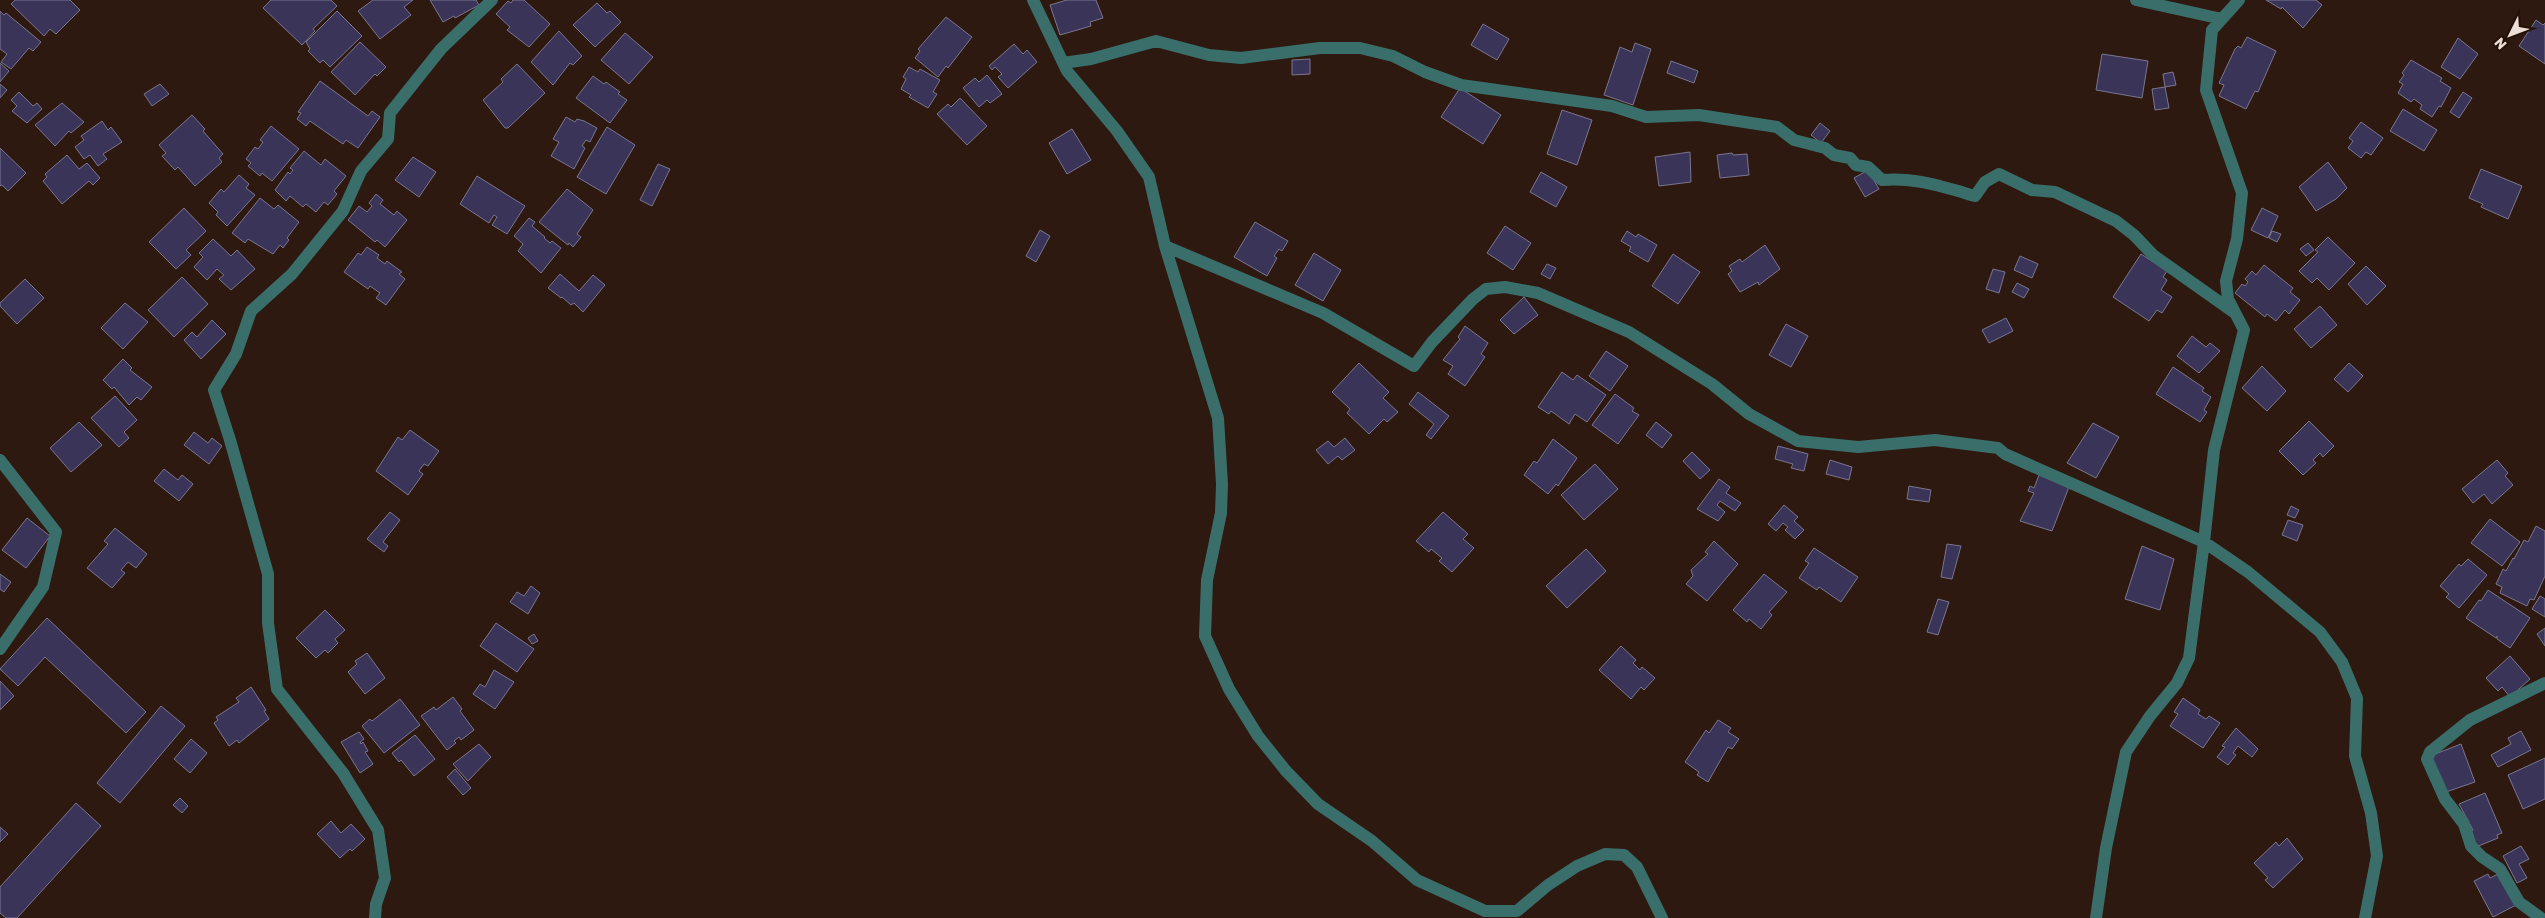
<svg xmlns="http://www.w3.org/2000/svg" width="2545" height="918" font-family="Rubik,sans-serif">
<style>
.building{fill:#3b3459;stroke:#7a768f}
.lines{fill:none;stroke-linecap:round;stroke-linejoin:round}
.street{stroke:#3a6e6b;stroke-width:12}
</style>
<rect width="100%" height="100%" fill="#2d190f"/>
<path class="building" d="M15 0H70L80 10 56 34 50 29 44 36 11 4Z
M271 0H331L337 6 313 29 315 31 302 45 263 8Z
M373 0H413L404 7 411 15 380 39 358 11Z
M430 0H476L479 5 455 18 454 16 443 22Z
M513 0H524L550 24 529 47 507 30 510 27 496 14 508 1 511 3Z
M1067 0H1096L1103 18 1090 22 1091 26 1060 35 1050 5Z
M2266 0H2316L2322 5 2303 28 2282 7 2281 9Z
M597 3 607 13 610 11 621 22 595 47 573 25Z
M0 11 4 15 6 13 41 42 33 51 29 48 11 69 1 62 7 54 0 49Z
M337 11 362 36 330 67 323 60 320 63 308 51 310 49 306 42Z
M946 17 972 37 948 68 946 66 938 77 915 58 920 51 918 49Z
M2536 20 2543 25 2545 23V64L2519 46Z
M1483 24 1509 39 1497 60 1471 45Z
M559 31 582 56 573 65 570 63 553 85 531 62Z
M625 33 653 57 629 84 601 60Z
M2247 37 2276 51 2258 92 2255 91 2246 109 2219 96 2224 85 2219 83 2235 49 2238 46 2241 48Z
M2458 38 2478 54 2460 79 2441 67Z
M360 42 386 67 377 76 375 74 355 95 331 72Z
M1635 43 1651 49 1633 105 1604 95 1620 47 1632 52Z
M1014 44 1023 54 1027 50 1037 62 1008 88 998 77 1002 74 995 67 992 70 989 66Z
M2102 54 2148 61 2142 98 2096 90Z
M1310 59V74L1292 75V60Z
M2411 60 2442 78 2440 81 2451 88 2441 107 2439 106 2432 117 2420 109 2422 105 2414 99 2411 102 2398 93 2403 84 2399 82 2404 75 2402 73Z
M1671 61 1698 71 1694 83 1667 73Z
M0 63 9 71 0 82Z
M517 64 545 93 508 128H505L483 100 503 82 501 79Z
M909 67 918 72 920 69 940 80 933 92 937 94 928 108 909 97 911 95 901 89 906 79 903 77Z
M2173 72 2176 85 2165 87 2163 74Z
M987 75 1002 94 990 103 987 100 979 107 963 88 975 78 979 82Z
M593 76 604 84 606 82 620 92 618 94 627 100 610 123 576 98Z
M320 81 368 116 372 111 380 117 358 148 346 140 343 144 310 121 306 126 297 119 301 113 298 112Z
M0 84 7 90 0 98Z
M160 84 169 94 152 106 144 94Z
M2165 87 2169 108 2155 110 2152 89Z
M1460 88 1501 115 1483 144 1441 117Z
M19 92 33 106 37 103 42 109 27 123 12 111 17 106 11 100Z
M2463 92 2472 98 2459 118 2450 112Z
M960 98 987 126 967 145 937 114 948 104 951 107Z
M62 103 84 122 71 133 69 131 55 146 35 125Z
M2403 109 2437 130 2424 151 2390 131Z
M1562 110 1592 120 1577 165 1547 154Z
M192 115 205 129 203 131 223 154 219 158 222 162 195 186 178 167 175 170 162 156 166 153 159 145Z
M566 117 575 122 577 119 584 121 597 128 590 142 586 140 582 146 585 148 574 169 551 156 559 142 553 139Z
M102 121 108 130 111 127 122 142 103 154 107 159 98 166 90 155 84 159 75 147 84 140 81 136Z
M2361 122 2383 138 2371 155 2366 152 2361 158 2348 148 2353 141 2349 138Z
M1820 123 1830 131 1821 143 1811 135Z
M271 126 299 149 272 181 262 173 260 176 248 166 251 163 246 159 255 147 258 149 263 142 260 140Z
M607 127 635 145 606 194 577 177Z
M1072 129 1091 160 1067 174 1049 143Z
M0 148 26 173 8 191 2 185 0 186Z
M304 151 321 165 325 159 346 176 334 191 337 194 328 205 324 202 316 212 306 204 303 207 290 196 286 201 275 190 288 172 290 174 293 170 290 168Z
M1690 152 1691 182 1659 186 1655 157Z
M1732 153 1733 155 1747 154 1749 175 1720 178 1717 155Z
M67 155 79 169 87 163 100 178 93 185 89 181 62 204 43 181 47 177 45 174Z
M413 157 436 172 419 197 395 180Z
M2328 162 2347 188 2336 199 2316 211 2299 187Z
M658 164 670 169 652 206 640 200Z
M2481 169 2522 186 2508 219 2481 207 2483 204 2469 198Z
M1868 170 1879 189 1865 197 1854 178Z
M1541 172 1567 187 1556 207 1530 192Z
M239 175 249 184 246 188 255 195 227 226 216 215 218 212 209 203 221 189 224 192Z
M477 176 525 206 507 234 492 225 497 217 494 215 489 223 460 204Z
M567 189 593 210 577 234 581 237 573 247 569 243 568 245 539 222Z
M376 194 383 200 380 204 394 215 397 211 407 220 385 247 377 240 375 242 348 220 359 206 367 212 372 206 369 203Z
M260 198 274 209 278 205 299 222 287 238 289 240 283 248 280 245 273 254 248 239 245 243 232 233Z
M184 208 206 231 186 250 191 255 176 269 149 242Z
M2262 208 2278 216 2268 238 2251 230Z
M529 218 535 222 532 226 545 237 544 238 550 243 552 241 561 248 541 273 518 251 523 244 514 236Z
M1255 222 1288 241 1282 251 1279 249 1274 256 1277 258 1267 276 1234 257Z
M1505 226 1531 243 1513 270 1487 253Z
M1040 230 1050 236 1036 262 1026 256Z
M1627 231 1636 237 1638 234 1657 245 1648 262 1629 251 1631 247 1621 241Z
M2272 231 2281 234 2277 242 2269 238Z
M2328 237 2355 263 2329 290 2317 278 2312 283 2299 271 2318 252 2315 250Z
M213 239 231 256 237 250 255 269 231 290 219 279 224 275 217 269 207 280 194 267 203 257 199 253Z
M2308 243 2314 250 2306 256 2300 249Z
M1765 245 1780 269 1759 285 1758 282 1740 292 1728 274 1732 271 1729 266 1740 259 1742 262Z
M367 247 379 255 377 258 385 264 387 261 402 272 399 274 405 279 386 305 376 298 380 293 370 286 368 289 344 272 358 253 361 255Z
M1314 253 1341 270 1323 301 1295 285Z
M1673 254 1700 272 1678 304 1652 286Z
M2141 254 2167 271 2163 277 2167 280 2161 290 2172 297 2162 313 2157 310 2149 321 2113 297Z
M2020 256 2038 264 2032 278 2014 270Z
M1547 264 1556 268 1550 279 1541 274Z
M2264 265 2293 288 2290 292 2300 300 2289 314 2285 310 2276 321 2267 314 2265 317 2235 293 2242 284 2245 286 2248 282 2245 279 2252 271 2256 275Z
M2366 266 2386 286 2367 305 2348 284Z
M1993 269 2005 272 1999 293 1986 289Z
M560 274 579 291 593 275 605 285 583 312 574 303 571 305 562 297 561 298 548 288Z
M182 277 208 304 174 337 148 310Z
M25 279 44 298 17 324 0 306V303Z
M2017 283 2029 289 2024 298 2012 292Z
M1524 297 1538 315 1514 334 1500 320Z
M125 303 148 322 123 349 101 328Z
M2320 306 2337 325 2311 348 2294 329Z
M2006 318 2013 331 1989 343 1982 330Z
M212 320 226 334 201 359 184 340 192 332 197 337Z
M1786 324 1808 336 1791 367 1769 355Z
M1465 326 1488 343 1481 354 1485 357 1465 386 1448 374 1453 366 1443 360 1460 339 1458 337Z
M2192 336 2206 347 2210 343 2220 351 2199 373 2177 356Z
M1606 351 1628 366 1610 391 1589 376Z
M123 359 132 368 130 370 152 387 141 400 137 397 129 405 114 387 112 389 103 380Z
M1359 363 1389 392 1383 398 1398 412 1387 422 1384 419 1369 434 1347 413 1350 409 1332 392Z
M2349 363 2363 376 2348 392 2334 379Z
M2262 366 2286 391 2267 411 2242 388Z
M2173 367 2204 388 2202 391 2211 397 2204 410 2207 412 2200 422 2156 394Z
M1562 372 1573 380 1577 375 1606 395 1587 422 1575 414 1569 424 1551 411 1549 414 1538 407Z
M1418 392 1449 416 1431 439 1426 435 1434 424 1409 404Z
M1615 394 1634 408 1632 411 1639 415 1618 444 1592 425Z
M115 396 137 420 124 432 129 438 119 447 91 418Z
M2309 421 2334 446 2323 457 2320 453 2313 460 2316 463 2303 475 2279 451Z
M79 422 102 445 71 472 50 448Z
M1656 422 1672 435 1662 448 1646 435Z
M2093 423 2119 437 2096 478 2067 463Z
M410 430 439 451 428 466 424 464 419 471 423 474 408 495 376 471 398 437 402 440Z
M194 432 208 443 212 438 222 446 209 464 184 445Z
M1345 438 1355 450 1342 460 1338 456 1328 464 1316 450 1328 441 1334 447Z
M1553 439 1577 458 1558 486 1556 484 1548 494 1524 475 1534 461 1537 463Z
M1778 446 1808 454 1804 471 1791 468 1793 464 1775 459Z
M1692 452 1710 470 1700 479 1683 461Z
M1830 460 1852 467 1849 480 1826 474Z
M2497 460 2508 473 2505 476 2513 485 2492 504 2484 494 2473 503 2462 489Z
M1595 464 1618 489 1584 520 1561 495Z
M164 469 178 480 182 475 193 484 179 501 154 481Z
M2039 475 2069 487 2052 531 2020 521 2034 493 2028 491 2030 486 2034 488Z
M1719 479 1730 487 1726 493 1741 503 1735 511 1720 501 1717 505 1725 512 1718 521 1697 509Z
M1909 486 1931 490 1929 502 1907 499Z
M1784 505 1798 517 1794 521 1804 530 1795 539 1785 530 1788 527 1783 523 1776 531 1768 524Z
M2291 506 2299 510 2295 518 2287 515Z
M390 512 400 520 383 542 388 546 384 552 367 539Z
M1443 512 1468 534 1463 539 1474 548 1452 572 1439 561 1442 558 1431 549 1429 552 1416 541Z
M27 518 50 536 26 568 2 550Z
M2490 519 2520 542 2502 566 2471 543Z
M2288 520 2303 525 2297 541 2282 535Z
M2536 526 2545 531V576L2534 600 2530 599 2527 606 2500 593 2502 587 2496 584 2503 569 2506 571 2513 558 2514 559 2524 540 2528 542Z
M115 528 147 554 136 568 128 562 121 570 125 573 112 588 87 568 108 544 104 541Z
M1714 541 1738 564 1707 601 1686 584 1693 576 1691 570 1708 554 1705 552Z
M1947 544 1961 546 1952 579 1941 577Z
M2142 546 2174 559 2160 610 2125 599Z
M1814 548 1858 577 1841 602 1819 587 1817 590 1799 578 1809 563 1805 561Z
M1586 549 1606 571 1567 608 1546 586Z
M2468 559 2487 575 2459 608 2446 597 2449 594 2440 586 2459 564 2461 566Z
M0 574 11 582 4 592 0 589Z
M1764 574 1787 592 1769 612 1772 615 1761 629 1749 619 1747 622 1733 610Z
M531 586 540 593 528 614 510 602 517 592 524 596Z
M2488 590 2530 618 2510 648 2497 639V636L2496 638 2466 618 2479 600 2481 601Z
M2540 596 2545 599V617L2532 609Z
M1938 599 1949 602 1938 635 1927 632Z
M325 610 345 630 335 639 338 643 328 653 325 650 316 658 296 638Z
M47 618 146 712 126 733 45 657 18 686 0 669Z
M496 623 534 649 517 672 480 646Z
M2545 628V646L2537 634Z
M534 634 538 641 532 644 528 638Z
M1621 646 1636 660 1633 663 1640 670 1642 667 1655 678 1644 690 1641 687 1631 699 1599 670Z
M367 653 385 678 365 694 348 672 357 664 355 661Z
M2510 656 2530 679 2510 697 2502 687 2498 691 2486 678Z
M494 670 514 682 495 709 473 694 480 684 485 687Z
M0 681 14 696 0 710Z
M251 687 266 710 264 711 269 719 239 743 237 740 229 746 214 723 218 720 216 717 239 702 236 698Z
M453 697 462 709 460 711 474 730 461 740 459 737 454 741 456 743 447 750 421 716 434 707 436 710Z
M2183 698 2200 710 2198 714 2206 719 2209 716 2220 723 2203 748 2170 726 2178 714 2174 712Z
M400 699 420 725 384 753 362 726 370 719 372 721Z
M161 706 185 726 120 803 97 783Z
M1718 720 1731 728 1728 732 1739 739 1732 749 1728 747 1708 782 1697 775 1699 772 1685 762 1706 730 1709 733Z
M2236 728 2258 749 2252 757 2238 746 2233 753 2236 755 2228 765 2217 757 2225 747 2222 746Z
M2521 731 2531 750 2498 767 2491 755 2511 744 2508 738Z
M359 732 364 739 360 742 361 744 363 742 368 751 365 752 373 764 360 773 341 742Z
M415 735 435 759 414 776 401 760 399 762 392 753Z
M191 739 207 753 190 773 174 759Z
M479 744 491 757 468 781 453 764Z
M2461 744 2475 782 2443 793 2430 756Z
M2545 758V799L2523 809 2508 775Z
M455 769 471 788 463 795 447 777Z
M2485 793 2502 833 2497 835 2498 838 2476 847 2470 832 2473 830 2459 804Z
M180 798 188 806 182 813 173 805Z
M76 803 101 826 17 918H6L0 913V887Z
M331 821 341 833 351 824 365 839 352 851 350 849 340 858 317 834Z
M0 827 8 834 0 842Z
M2287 838 2303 859 2273 888 2265 880 2268 878 2254 863 2276 842 2279 846Z
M2521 846 2529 859 2519 864 2527 878 2517 883 2503 856Z
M2502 872 2518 904 2493 917 2474 881 2488 874 2490 878Z"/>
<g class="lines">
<path class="street" d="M1033 0 1067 71 1117 131 1149 177 1165 246 1218 418 1222 484 1221 513 1207 580 1205 636 1229 689 1258 736 1286 771 1318 804 1372 841 1417 880 1485 911H1517L1548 885 1577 866 1605 854 1624 855 1637 867 1662 918
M2136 0 2222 19
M1063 63 1091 59 1156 41 1209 55 1241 58 1320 48H1360L1393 56 1425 72 1461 85 1612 106 1646 117 1699 115 1777 127 1794 140 1825 148 1834 155 1850 158 1856 165 1868 167 1882 180C1914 177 1944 187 1975 196L1985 182 1999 174 2032 190 2055 192 2116 221 2134 235 2153 255 2235 313
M1165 246 1323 313 1414 366 1432 342 1473 299 1486 289 1505 287 1538 293 1629 332 1712 384 1749 414 1798 441 1858 447 1935 440 1998 448 2005 454 2204 542 2248 572 2320 632 2342 662 2357 698 2355 756 2371 813 2377 856 2365 918
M0 460 56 532 43 587 0 649
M375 918 376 904 385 878 378 830 343 773 277 689 268 623V574L230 440 214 390 236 354 251 311 292 274 343 211 361 171 388 139 390 113 441 49 492 0
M2096 918 2106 848 2126 752 2150 716 2177 683 2189 658 2204 542 2214 450 2244 330 2228 299 2226 281 2237 239 2242 193 2206 90 2212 30 2239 0
M2541 918 2519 902 2500 869 2482 857 2471 846 2464 824 2445 799 2427 759 2430 752 2470 720 2545 683"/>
</g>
<g transform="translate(2510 35) rotate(228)" stroke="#231006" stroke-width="4" paint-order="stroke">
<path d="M0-4L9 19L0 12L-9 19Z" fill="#edded7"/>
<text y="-8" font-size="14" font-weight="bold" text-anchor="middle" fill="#edded7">N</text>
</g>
</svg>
